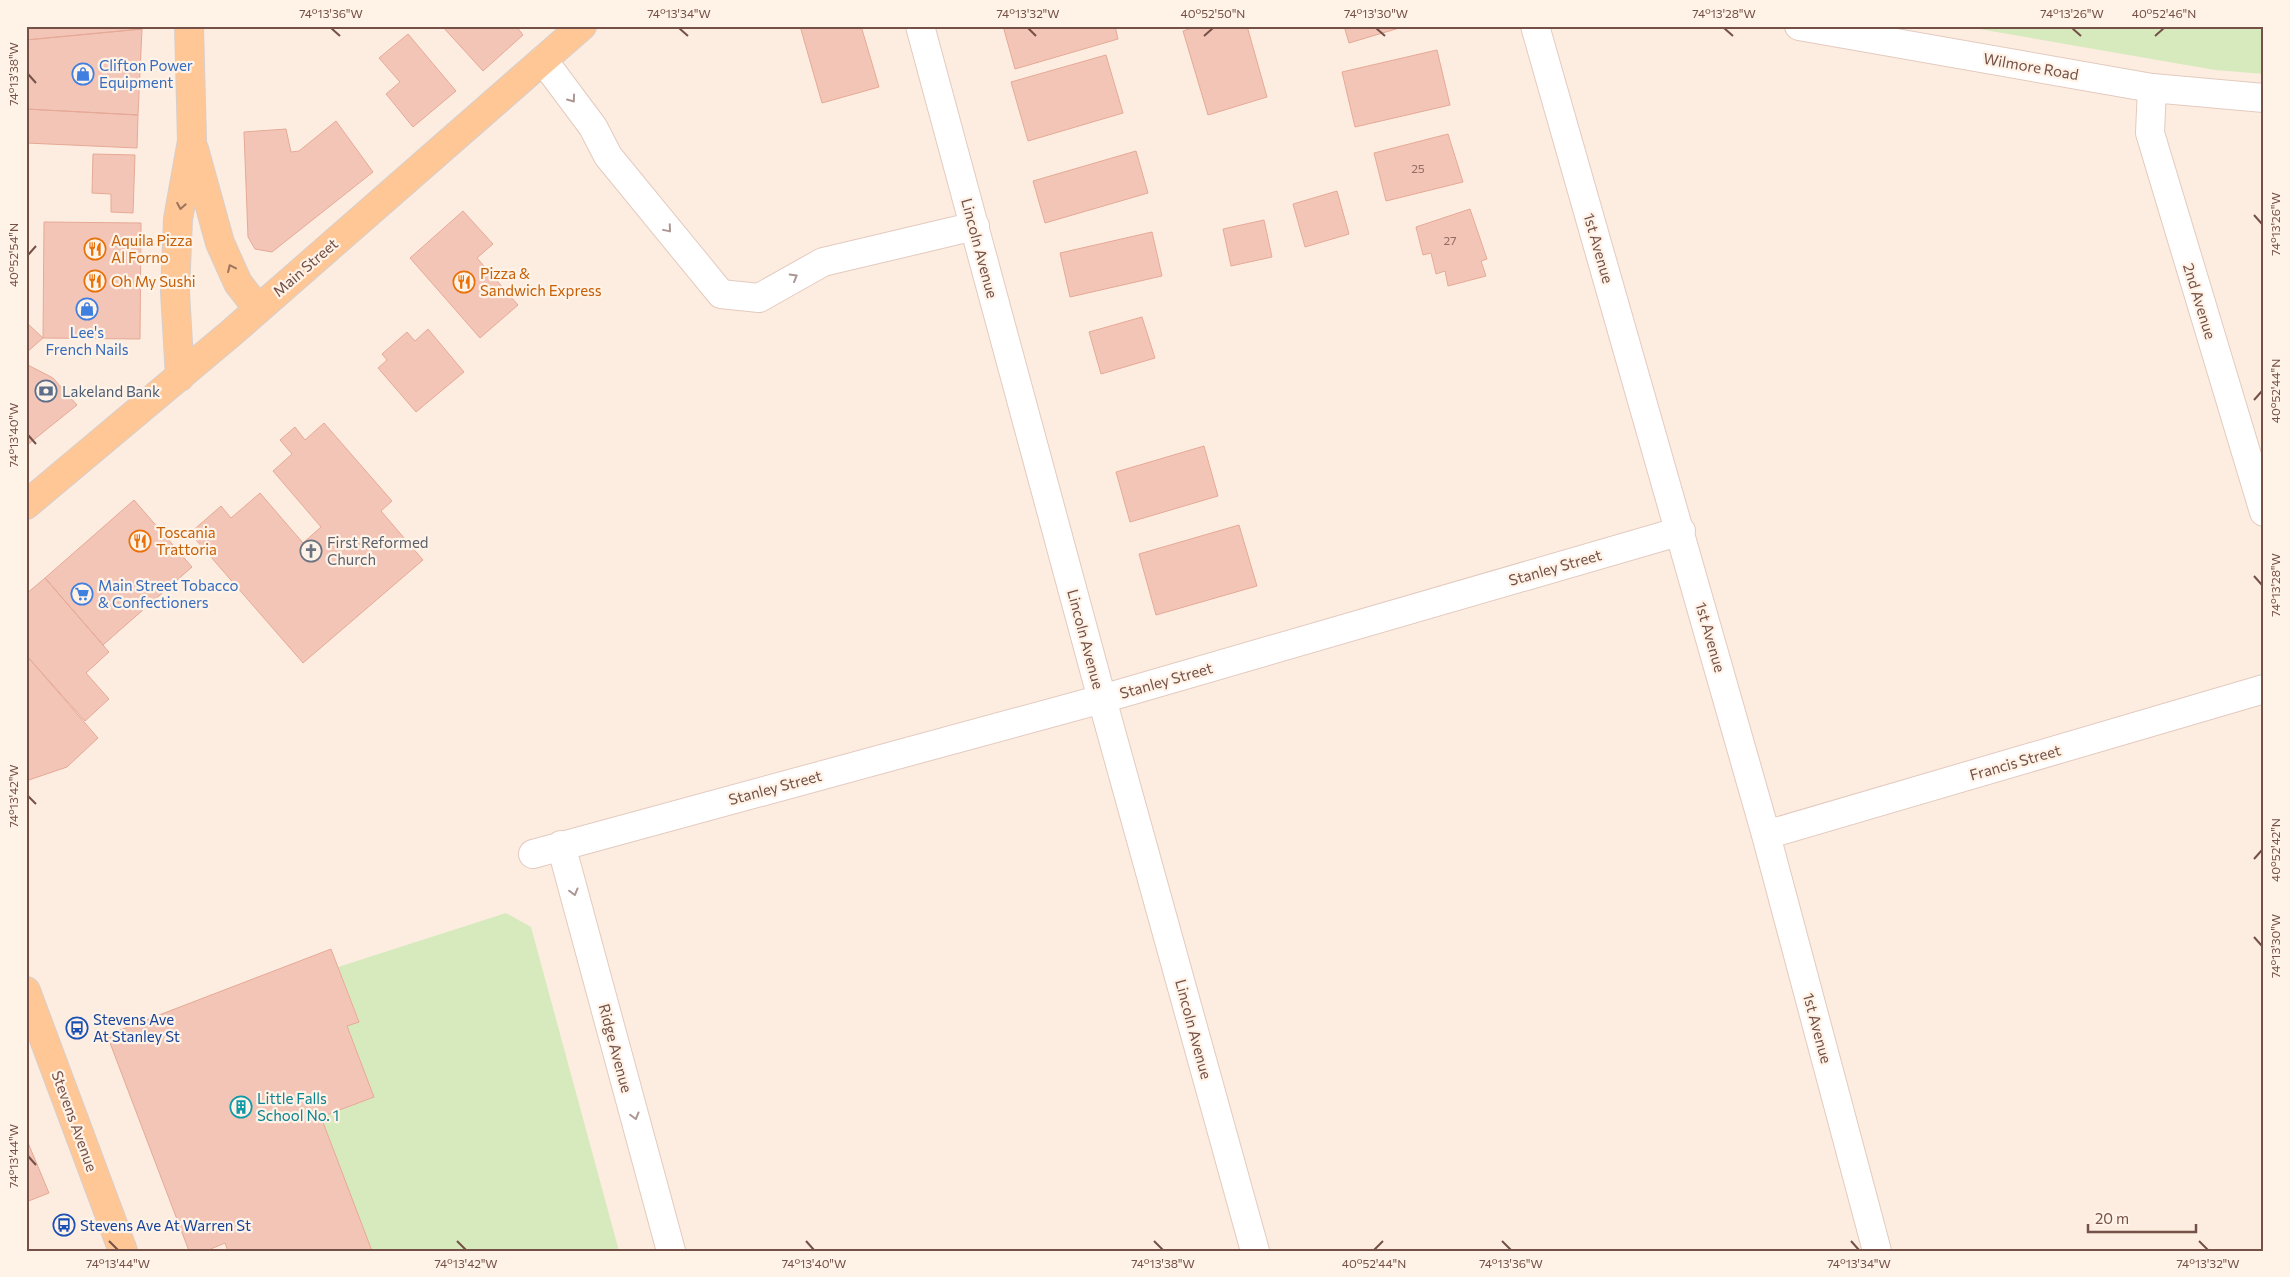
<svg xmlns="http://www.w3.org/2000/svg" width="2290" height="1277" font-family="Commissioner,sans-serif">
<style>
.green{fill:#d7eabe}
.building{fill:#f3c5b7;stroke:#e6a996}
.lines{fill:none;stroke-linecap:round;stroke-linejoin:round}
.minor-casing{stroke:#e3cabf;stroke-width:30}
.major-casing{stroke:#d8cecb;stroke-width:30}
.minor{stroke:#fff;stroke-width:28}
.major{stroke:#fec795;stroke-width:28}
.oneway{stroke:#ac9691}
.oneway2{stroke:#9d745e}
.ticks{fill:none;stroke:#745047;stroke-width:2}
.labels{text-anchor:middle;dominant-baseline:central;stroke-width:4.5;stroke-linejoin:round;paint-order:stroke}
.number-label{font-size:12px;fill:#946d63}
.shop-label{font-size:15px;fill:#366cbe;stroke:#fff2e7;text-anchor:start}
.street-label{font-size:15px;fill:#745047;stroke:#fff2e7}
.food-label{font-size:15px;fill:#c56008;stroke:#fff2e7;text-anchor:start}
.service-label{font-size:15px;fill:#4e5e75;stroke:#fff2e7;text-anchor:start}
.worship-label{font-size:15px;fill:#5b616d;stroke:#fff2e7;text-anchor:start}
.transit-label{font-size:15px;fill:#164399;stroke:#fff2e7;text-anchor:start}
.culture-label{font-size:15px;fill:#0d838f;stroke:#fff2e7;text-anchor:start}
.neatline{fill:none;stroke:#745047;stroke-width:2}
.ticks-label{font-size:12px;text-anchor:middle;fill:#745047}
</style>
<rect width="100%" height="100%" fill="#fdede0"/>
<path class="green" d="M1962 26H2264V74L2215 70Z
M506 913 531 927 619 1251H372L321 1117 374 1097 347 1026 359 1021 338 967Z"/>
<path class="building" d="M26 26H142V29L26 40Z
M442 26H516L523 35 483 71Z
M800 26H861L879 87 822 103Z
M1003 26H1115L1118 39 1015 69Z
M1198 26H1247L1267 97 1208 115 1183 31Z
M1344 26H1406L1349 43Z
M142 29 138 115 26 109V40Z
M408 34 456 91 413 127 386 94 400 82 379 58Z
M1437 50 1450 105 1355 127 1342 72Z
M1106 55 1123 113 1028 141 1011 82Z
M26 109 138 115 137 148 26 143Z
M336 121 373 172 272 252 255 249 248 237 244 132 286 129 291 152 299 151Z
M1448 134 1463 182 1386 201 1374 153Z
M1136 151 1148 193 1045 223 1033 181Z
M93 154 135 155 133 213 111 212V194L92 193Z
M1337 191 1349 234 1305 247 1293 204Z
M1470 209 1487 259 1481 261 1486 276 1448 286 1445 271 1436 274 1431 253 1423 255 1416 227Z
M463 211 493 244 477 258 518 305 480 338 410 258Z
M1264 220 1272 257 1231 266 1223 229Z
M44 222 141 223 140 339 43 338Z
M1152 232 1162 276 1070 297 1060 253Z
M1142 317 1155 358 1101 374 1089 332Z
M26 322 43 338 26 353Z
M428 329 464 372 416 412 378 368 387 360 382 354 407 332 415 341Z
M26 364 53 378 77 405 26 446Z
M324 423 392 501 381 511 423 560 303 663 190 533 221 506 231 518 260 493 303 543 321 527 273 471 292 454 280 440 295 427 305 440Z
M1204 446 1218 496 1130 522 1116 472Z
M134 500 192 567 103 645 45 578Z
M1239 525 1257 586 1156 615 1139 554Z
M45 578 109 652 86 673 109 699 85 721 26 655V594Z
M26 655 98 738 67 767 26 781Z
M331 949 359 1022 347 1026 374 1097 321 1117 372 1251H228L225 1243 206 1251H189L107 1035Z
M26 1138 49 1193 26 1202Z"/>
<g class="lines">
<g class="minor-casing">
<path id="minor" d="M920 26 1102 699 1255 1251
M1535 26 1766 835 1877 1251
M1799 26 2152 88 2264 98
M543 60 593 127 608 156 721 294 759 298 823 262 975 226
M2152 88 2150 133 2264 512
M1766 835 2264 689
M561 845 671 1251
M533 854 1102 699 1681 531"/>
</g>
<g class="major-casing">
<path id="major" d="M194 149 220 243 238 283 258 309
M180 377 175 292 178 219 192 141 189 26
M26 505 230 334 582 26
M26 991 123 1251"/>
</g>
<use href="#minor" class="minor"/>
<use href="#major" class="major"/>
</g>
<defs><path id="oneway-chevron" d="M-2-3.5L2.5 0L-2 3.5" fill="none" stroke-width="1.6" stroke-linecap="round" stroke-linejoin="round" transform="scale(1.25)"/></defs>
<g class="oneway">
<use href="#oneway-chevron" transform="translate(572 99) rotate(54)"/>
<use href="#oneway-chevron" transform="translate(668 229) rotate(50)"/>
<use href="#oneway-chevron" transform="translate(794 277) rotate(-30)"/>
<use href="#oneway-chevron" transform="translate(574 892) rotate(75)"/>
<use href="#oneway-chevron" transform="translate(635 1116) rotate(75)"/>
</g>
<g class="oneway2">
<use href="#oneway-chevron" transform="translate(181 206) rotate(100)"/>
<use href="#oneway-chevron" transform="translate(231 268) rotate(-115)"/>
</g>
<path class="ticks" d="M331 28 340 36M679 28 688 36M1028 28 1036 36M1376 28 1385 36M1724 28 1733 36M2072 28 2081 36M1204 36 1213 28M2155 36 2164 28M28 74 36 83M2254 215 2262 224M28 255 36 246M2254 400 2262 391M28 435 36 444M2254 576 2262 585M28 796 36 804M2254 859 2262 850M2254 937 2262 946M28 1156 36 1165M109 1241 118 1250M457 1241 466 1250M806 1241 814 1250M1154 1241 1163 1250M1502 1241 1511 1250M1851 1241 1859 1250M2199 1241 2208 1250M1374 1250 1383 1241"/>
<defs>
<g id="shop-ring" transform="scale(1.125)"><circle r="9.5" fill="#fff2e7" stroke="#3f7fe0" stroke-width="1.5"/><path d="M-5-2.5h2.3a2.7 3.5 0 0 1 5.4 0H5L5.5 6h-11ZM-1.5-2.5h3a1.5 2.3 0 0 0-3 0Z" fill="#3f7fe0"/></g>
<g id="restaurant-ring" transform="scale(1.125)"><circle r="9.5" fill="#fff2e7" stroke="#e8710a" stroke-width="1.5"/><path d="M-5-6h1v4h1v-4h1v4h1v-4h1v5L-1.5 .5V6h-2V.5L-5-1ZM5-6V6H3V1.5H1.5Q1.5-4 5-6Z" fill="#e8710a"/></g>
<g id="bank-ring" transform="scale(1.125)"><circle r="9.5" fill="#fff2e7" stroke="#5c6f8a" stroke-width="1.5"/><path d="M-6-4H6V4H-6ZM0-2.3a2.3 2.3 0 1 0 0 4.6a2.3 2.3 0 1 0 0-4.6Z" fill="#5c6f8a"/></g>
<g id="church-ring" transform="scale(1.125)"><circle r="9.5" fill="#fff2e7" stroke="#6b7280" stroke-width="1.5"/><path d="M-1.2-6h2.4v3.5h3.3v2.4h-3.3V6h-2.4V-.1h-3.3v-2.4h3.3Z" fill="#6b7280"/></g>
<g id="supermarket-ring" transform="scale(1.125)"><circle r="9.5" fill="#fff2e7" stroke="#3f7fe0" stroke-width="1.5"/><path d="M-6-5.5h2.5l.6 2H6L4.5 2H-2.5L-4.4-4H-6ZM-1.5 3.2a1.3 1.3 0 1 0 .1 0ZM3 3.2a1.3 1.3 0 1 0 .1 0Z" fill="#3f7fe0"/></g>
<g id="bus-ring" transform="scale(1.125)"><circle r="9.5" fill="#fff2e7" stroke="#1a4fb4" stroke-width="1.5"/><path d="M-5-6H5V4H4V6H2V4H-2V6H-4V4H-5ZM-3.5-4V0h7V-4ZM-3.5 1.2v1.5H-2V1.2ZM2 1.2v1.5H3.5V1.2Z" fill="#1a4fb4"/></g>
<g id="building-ring" transform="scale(1.125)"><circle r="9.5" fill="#fff2e7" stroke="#0f9aa8" stroke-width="1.5"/><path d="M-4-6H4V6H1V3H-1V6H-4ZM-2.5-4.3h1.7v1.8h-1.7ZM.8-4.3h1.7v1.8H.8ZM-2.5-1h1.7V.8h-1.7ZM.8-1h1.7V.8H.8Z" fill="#0f9aa8"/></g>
</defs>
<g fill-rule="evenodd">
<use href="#shop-ring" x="83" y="74"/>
<use href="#restaurant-ring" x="95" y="249"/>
<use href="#restaurant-ring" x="95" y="281"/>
<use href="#restaurant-ring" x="464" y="282"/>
<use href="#shop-ring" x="87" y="309"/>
<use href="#bank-ring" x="46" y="391"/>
<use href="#restaurant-ring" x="140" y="541"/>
<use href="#church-ring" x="311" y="551"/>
<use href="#supermarket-ring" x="82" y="594"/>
<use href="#bus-ring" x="77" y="1028"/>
<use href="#building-ring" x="241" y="1107"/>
<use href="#bus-ring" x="64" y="1225"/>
</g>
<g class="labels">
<g class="number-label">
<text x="1418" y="168">25</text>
<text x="1450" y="240">27</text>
</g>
<g class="shop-label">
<text x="99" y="65">Clifton Power<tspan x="99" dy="17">Equipment</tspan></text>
<text x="87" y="332" text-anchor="middle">Lee's<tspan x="87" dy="17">French Nails</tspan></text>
<text x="98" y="585">Main Street Tobacco<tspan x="98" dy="17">&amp; Confectioners</tspan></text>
</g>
<g class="street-label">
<text transform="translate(2031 66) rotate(10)">Wilmore Road</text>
<text transform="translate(980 248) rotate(75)">Lincoln Avenue</text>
<text transform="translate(1599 248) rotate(74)">1st Avenue</text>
<text transform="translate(305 267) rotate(-41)">Main Street</text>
<text transform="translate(2200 301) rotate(73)">2nd Avenue</text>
<text transform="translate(1555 567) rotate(-16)">Stanley Street</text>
<text transform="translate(1711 637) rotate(74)">1st Avenue</text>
<text transform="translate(1086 639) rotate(75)">Lincoln Avenue</text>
<text transform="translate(1166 680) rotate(-16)">Stanley Street</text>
<text transform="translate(2015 762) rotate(-16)">Francis Street</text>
<text transform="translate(775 787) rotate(-15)">Stanley Street</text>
<text transform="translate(1818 1028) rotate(75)">1st Avenue</text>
<text transform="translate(1194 1029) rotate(75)">Lincoln Avenue</text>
<text transform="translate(616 1048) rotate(75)">Ridge Avenue</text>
<text transform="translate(75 1121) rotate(70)">Stevens Avenue</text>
</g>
<g class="food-label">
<text x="111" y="240">Aquila Pizza<tspan x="111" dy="17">Al Forno</tspan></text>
<text x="480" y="273">Pizza &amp;<tspan x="480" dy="17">Sandwich Express</tspan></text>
<text x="111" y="281">Oh My Sushi</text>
<text x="156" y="532">Toscania<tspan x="156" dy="17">Trattoria</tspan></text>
</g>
<g class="service-label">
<text x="62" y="391">Lakeland Bank</text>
</g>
<g class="worship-label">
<text x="327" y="542">First Reformed<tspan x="327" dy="17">Church</tspan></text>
</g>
<g class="transit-label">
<text x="93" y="1019">Stevens Ave<tspan x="93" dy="17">At Stanley St</tspan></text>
<text x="80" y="1225">Stevens Ave At Warren St</text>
</g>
<g class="culture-label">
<text x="257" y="1098">Little Falls<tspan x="257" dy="17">School No. 1</tspan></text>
</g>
</g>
<rect width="2290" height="1277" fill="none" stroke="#fff2e7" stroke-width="55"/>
<path d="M2088 1224v8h108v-8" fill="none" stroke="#745047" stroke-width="2.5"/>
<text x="2095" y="1224" font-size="15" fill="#745047" stroke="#fff2e7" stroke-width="4" paint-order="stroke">20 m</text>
<rect x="28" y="28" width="2234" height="1222" class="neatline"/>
<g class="ticks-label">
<text x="331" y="18">74°13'36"W</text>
<text x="679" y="18">74°13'34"W</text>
<text x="1028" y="18">74°13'32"W</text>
<text x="1213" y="18">40°52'50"N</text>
<text x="1376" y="18">74°13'30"W</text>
<text x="1724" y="18">74°13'28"W</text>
<text x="2072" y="18">74°13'26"W</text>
<text x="2164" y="18">40°52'46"N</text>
<text transform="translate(14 74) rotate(-90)" y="4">74°13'38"W</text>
<text transform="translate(2276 224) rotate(-90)" y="4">74°13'26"W</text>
<text transform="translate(14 255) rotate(-90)" y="4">40°52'54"N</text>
<text transform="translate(2276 391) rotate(-90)" y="4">40°52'44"N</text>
<text transform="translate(14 435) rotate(-90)" y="4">74°13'40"W</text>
<text transform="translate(2276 585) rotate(-90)" y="4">74°13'28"W</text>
<text transform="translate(14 796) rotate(-90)" y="4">74°13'42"W</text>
<text transform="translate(2276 850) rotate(-90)" y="4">40°52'42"N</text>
<text transform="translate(2276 946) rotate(-90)" y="4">74°13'30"W</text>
<text transform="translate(14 1156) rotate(-90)" y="4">74°13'44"W</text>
<text x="118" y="1268">74°13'44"W</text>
<text x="466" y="1268">74°13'42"W</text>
<text x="814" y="1268">74°13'40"W</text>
<text x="1163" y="1268">74°13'38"W</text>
<text x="1374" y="1268">40°52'44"N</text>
<text x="1511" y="1268">74°13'36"W</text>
<text x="1859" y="1268">74°13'34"W</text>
<text x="2208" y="1268">74°13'32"W</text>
</g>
</svg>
